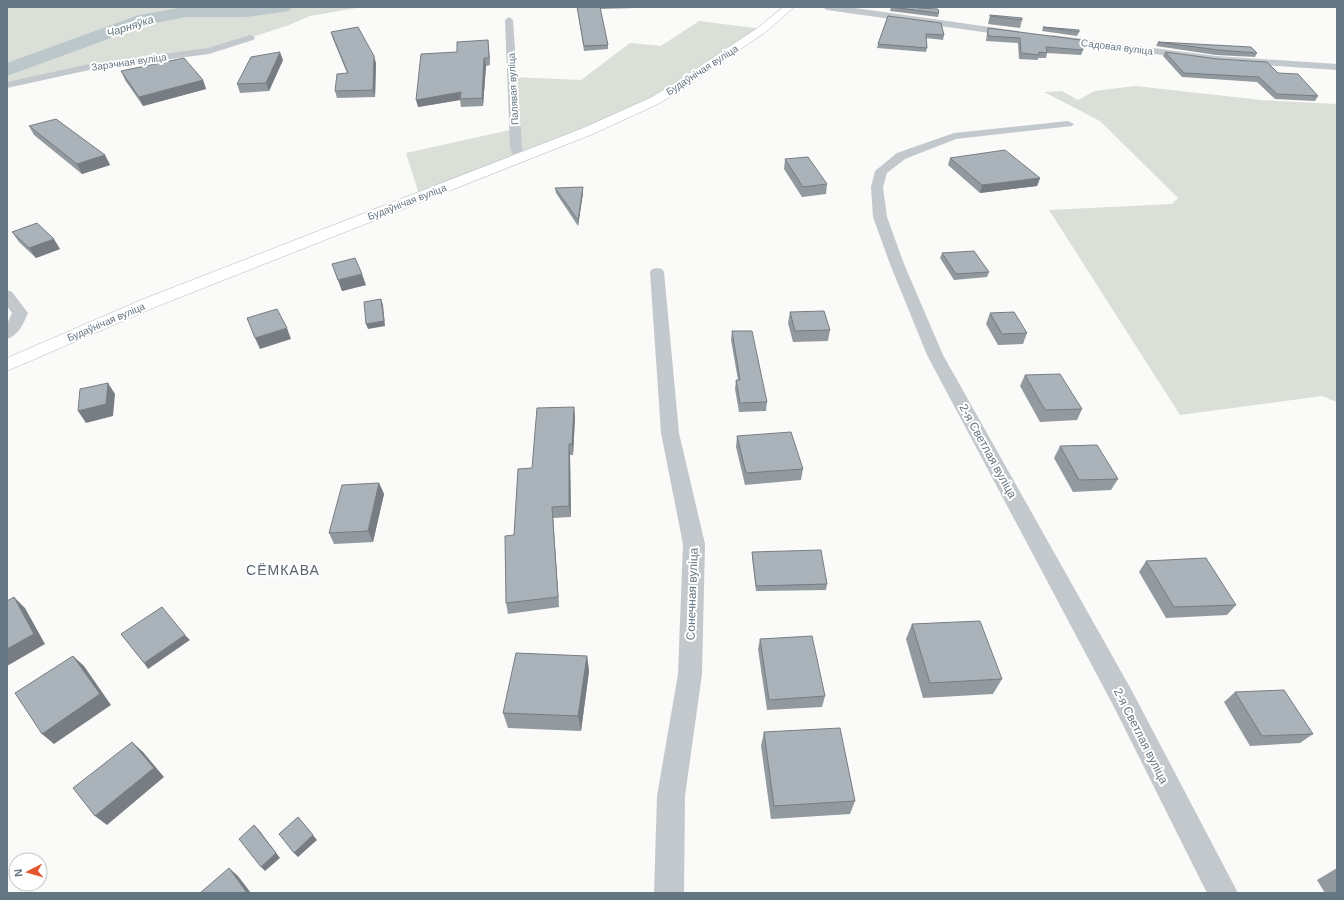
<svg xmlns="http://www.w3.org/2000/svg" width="1344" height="900" font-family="Helvetica,sans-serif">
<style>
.green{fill:#dadfd7}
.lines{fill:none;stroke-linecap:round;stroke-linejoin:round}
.river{fill:#bbc7cb;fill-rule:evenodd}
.secondary-casing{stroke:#b3babf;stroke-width:1}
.minor{fill:#c3c8cc;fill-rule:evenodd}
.tertiary{fill:#c3c8cc;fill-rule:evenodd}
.secondary{fill:#fff;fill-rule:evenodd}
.wall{fill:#929a9f}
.shaded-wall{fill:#777d82}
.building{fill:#aab3b9;stroke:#777d82}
.labels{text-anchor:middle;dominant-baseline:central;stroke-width:4;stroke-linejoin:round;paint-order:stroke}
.far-street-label{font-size:10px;fill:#657683;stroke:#fff}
.far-water-label{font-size:11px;font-style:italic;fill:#60757c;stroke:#fff}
.street-label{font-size:12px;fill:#657683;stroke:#fff}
.quarter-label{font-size:14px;letter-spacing:1px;fill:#57646e;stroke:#fff}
</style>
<rect width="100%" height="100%" fill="#fafaf8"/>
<path class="green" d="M7 7H362L310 16 289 25 209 51 94 66 7 85Z
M699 21 763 29 654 101 420 197 406 153 515 129 512 77 581 80 630 43 661 46Z
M1135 86 1261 100 1337 104V402L1322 396 1180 415 1049 210 1172 204 1178 198 1100 121 1044 92 1062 91 1078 100 1095 91Z"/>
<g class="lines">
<path class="river" d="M185 7H292L289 11 246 17H187L149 24 7 76V63L139 15Z"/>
<g class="secondary-casing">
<path id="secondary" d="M783 7H794L767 31 683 89 658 104 593 134 153 308 7 371V358L141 300 583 128 650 98 675 83 759 27Z"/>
</g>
<path class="minor" d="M509 17 513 20 522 147 525 158 523 161H515L510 147 505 20Z
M250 35 253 36 255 38 253 40 209 54 94 69 7 88V82L94 63 208 48Z
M1068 121 1074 124 1072 126 956 139 905 159 887 173 883 187 887 217 904 264 943 355 1132 691 1238 893H1207L1114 707 927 355 890 264 873 217 871 187 875 171 897 153 954 133Z
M657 268 662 269 664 272 679 433 705 544 702 674 685 796 684 893H654L657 796 678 674 683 544 661 433 650 272 652 269Z
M7 290 12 292 28 313C24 323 18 336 7 339V324L12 313 7 306Z"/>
<path class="tertiary" d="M822 7H848L1018 31 1023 34 1018 37 827 10Z
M1052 35 1216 56 1337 64V70L1216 62 1048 40 1047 38Z"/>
<use href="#secondary" class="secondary"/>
</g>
<path class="wall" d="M577 7H635V8L600 9 608 45V49L584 51Z
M891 7 918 8 939 13 938 17 890 11Z
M990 15 1022 20 1020 28 988 24Z
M888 16 944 35 943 40 926 38 927 48 926 52 877 48 878 44Z
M1043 27 1079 32 1077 36 1042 31Z
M988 28 1083 50 1081 55 1047 53 1046 58H1038V60L1019 59 1018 43 986 41 987 33Z
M331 32 376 63 375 97 337 98 335 91 347 73 333 39Z
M488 40 490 65 486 66 483 106 461 107 460 100 418 107 457 52Z
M1158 42 1257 53 1255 57 1216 55 1156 46Z
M1165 52 1278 73 1318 96 1315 101 1275 99 1257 82 1182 77 1163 56Z
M283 60 269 91 240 93 237 84Z
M121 71 203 80 206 89 143 106 125 80Z
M29 126 105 155 110 165 82 174 34 135Z
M950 158 1040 178 1037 186 980 193 948 165Z
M785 159 827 184 826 194 802 197 784 169Z
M555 188 583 193 578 226 556 193Z
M12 232 60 249 36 258 19 242Z
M942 253 989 272 987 277 954 280 940 258Z
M332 264 366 285 342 291Z
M790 312 830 330 828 341 793 342 788 323Z
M990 313 1027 333 1023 344 998 345 986 324Z
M732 331 767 402 766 411 739 412 735 389 736 380H738L731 340Z
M1025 375 1082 409 1077 420 1040 422 1020 386Z
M574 407 575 418 573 455H570L571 517 553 518 559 607 508 614 506 603 514 535 532 468Z
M737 436 803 469 801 480 745 485 736 447Z
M1060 446 1118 479 1111 490 1073 492 1054 458Z
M379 483 384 494 373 542 334 544 329 533Z
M752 552 827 584 826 590 756 591 752 557Z
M1146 561 1236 605 1227 615 1166 618 1139 572Z
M912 624 1002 679 993 694 923 698 906 639Z
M760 639 825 696 822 707 767 710 758 649Z
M587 656 589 671 581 731 508 728 503 713Z
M1235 692 1313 734 1300 743 1250 746 1224 702Z
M764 732 855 801 850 814 771 819 761 746Z
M1337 868V893H1325L1317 880Z"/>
<path class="shaded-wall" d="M488 40 489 48 490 65 489 58Z
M280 52 283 60 269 91 266 83Z
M374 56 376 63 375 97 373 90Z
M484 58 486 66 483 106 482 98Z
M203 80 206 89 143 106 139 97Z
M461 92 460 100 418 107 416 100Z
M105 155 110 165 82 174 77 164Z
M1040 178 1037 186 980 193 982 185Z
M583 187V193L578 226V220Z
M54 239 60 249 36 258 29 248Z
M362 274 366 285 342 291 338 280Z
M381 299 383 305 385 326 368 329 366 324Z
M287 328 291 339 260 349 255 338Z
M108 383 115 394 113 416 86 423 78 411Z
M574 407 575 418 573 455 572 444Z
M569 444 570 455 571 517 569 506Z
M379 483 384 494 373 542 368 531Z
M552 507 553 518 559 607 558 597Z
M14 597 25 608 45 644 7 666V649Z
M185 635 190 640 148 669 144 663Z
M73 656 84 666 111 705 54 744 42 734Z
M587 656 589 671 581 731 578 716Z
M132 742 143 752 164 777 107 825 95 816Z
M298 817 317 840 298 857 294 853Z
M254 825 259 830 280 858 265 871 261 867Z
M229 868 238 876 251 893H247Z"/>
<path class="building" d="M577 7H600L608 45 584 46Z
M891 7H918V8L938 9 939 13Z
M990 15 1022 18V20L990 16Z
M888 16 941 23 944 35 926 34 927 48 878 44Z
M358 27 374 56 373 90 335 91 337 74 348 73 331 32Z
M1043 27 1079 30V32Z
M988 28 1081 40 1083 50 1046 47 1047 53 1039 52V55L1021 53 1020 38 988 36Z
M488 40 489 58H484L482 98 460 99 461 92 416 100 421 54 457 52V42Z
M1158 42 1251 47 1257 53 1218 50Z
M280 52 266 83 237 84 251 57Z
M1165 52 1218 59 1267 62 1278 73 1298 74 1318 96 1277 94 1259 77 1184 73Z
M184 58 203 80 139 97 121 71Z
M56 119 105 155 77 164 29 126Z
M1005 150 1040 178 982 185 950 158Z
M808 157 827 184 803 187 785 159Z
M583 187 578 220 555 188Z
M37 223 54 239 29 248 12 232Z
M974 251 989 272 956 274 942 253Z
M355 258 362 274 338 280 332 264Z
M381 299 384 321 366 324 364 302Z
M277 309 287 328 255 338 247 318Z
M824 311 830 330 795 331 790 312Z
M1014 312 1027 333 1002 334 990 313Z
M732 331H752L767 402 740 403 736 380H740Z
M1060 374 1082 409 1045 410 1025 375Z
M108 383 106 404 78 411 80 389Z
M574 407 572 444H569V506L552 507 558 597 506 603 505 536 514 535 518 469 532 468 537 408Z
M791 432 803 469 746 473 737 436Z
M1097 445 1118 479 1079 480 1060 446Z
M379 483 368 531 329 533 342 485Z
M821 550 827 584 756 586 752 552Z
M1206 558 1236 605 1174 607 1146 561Z
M14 597 34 634 7 649V601Z
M162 607 185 635 144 663 121 634Z
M980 621 1002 679 930 683 912 624Z
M812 636 825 696 769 700 760 639Z
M516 653 587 656 578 716 503 713Z
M73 656 100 694 42 734 15 693Z
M1284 690 1313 734 1262 736 1235 692Z
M840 728 855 801 774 806 764 732Z
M132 742 154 768 95 816 73 788Z
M298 817 313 835 294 853 279 834Z
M254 825 276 853 261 867 239 839Z
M229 868 247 893H200Z"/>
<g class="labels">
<g class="far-street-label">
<text transform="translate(1117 47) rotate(7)">Садовая вуліца</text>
<text transform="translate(129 62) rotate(-8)">Зарэчная вуліца</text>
<text transform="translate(702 70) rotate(-33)">Будаўнічая вуліца</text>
<text transform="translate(513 89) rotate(-93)">Палявая вуліца</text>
<text transform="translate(407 202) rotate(-21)">Будаўнічая вуліца</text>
<text transform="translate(106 322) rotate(-23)">Будаўнічая вуліца</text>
</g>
<g class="far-water-label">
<text transform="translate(130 26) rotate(-18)">Чарняўка</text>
</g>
<g class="street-label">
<text transform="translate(988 451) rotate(61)">2-я Светлая вуліца</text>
<text transform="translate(692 594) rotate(-88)">Сонечная вуліца</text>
<text transform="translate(1141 736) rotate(63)">2-я Светлая вуліца</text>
</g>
<g class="quarter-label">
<text x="283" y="570">СЁМКАВА</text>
</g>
</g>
<rect width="1344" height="900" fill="none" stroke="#657683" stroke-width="16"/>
<g transform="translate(28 872) rotate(264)"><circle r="19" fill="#ffffff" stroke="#c1c8cd"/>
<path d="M0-3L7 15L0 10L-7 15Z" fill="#e4572e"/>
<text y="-6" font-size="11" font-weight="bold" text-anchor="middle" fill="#657683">N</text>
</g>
</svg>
